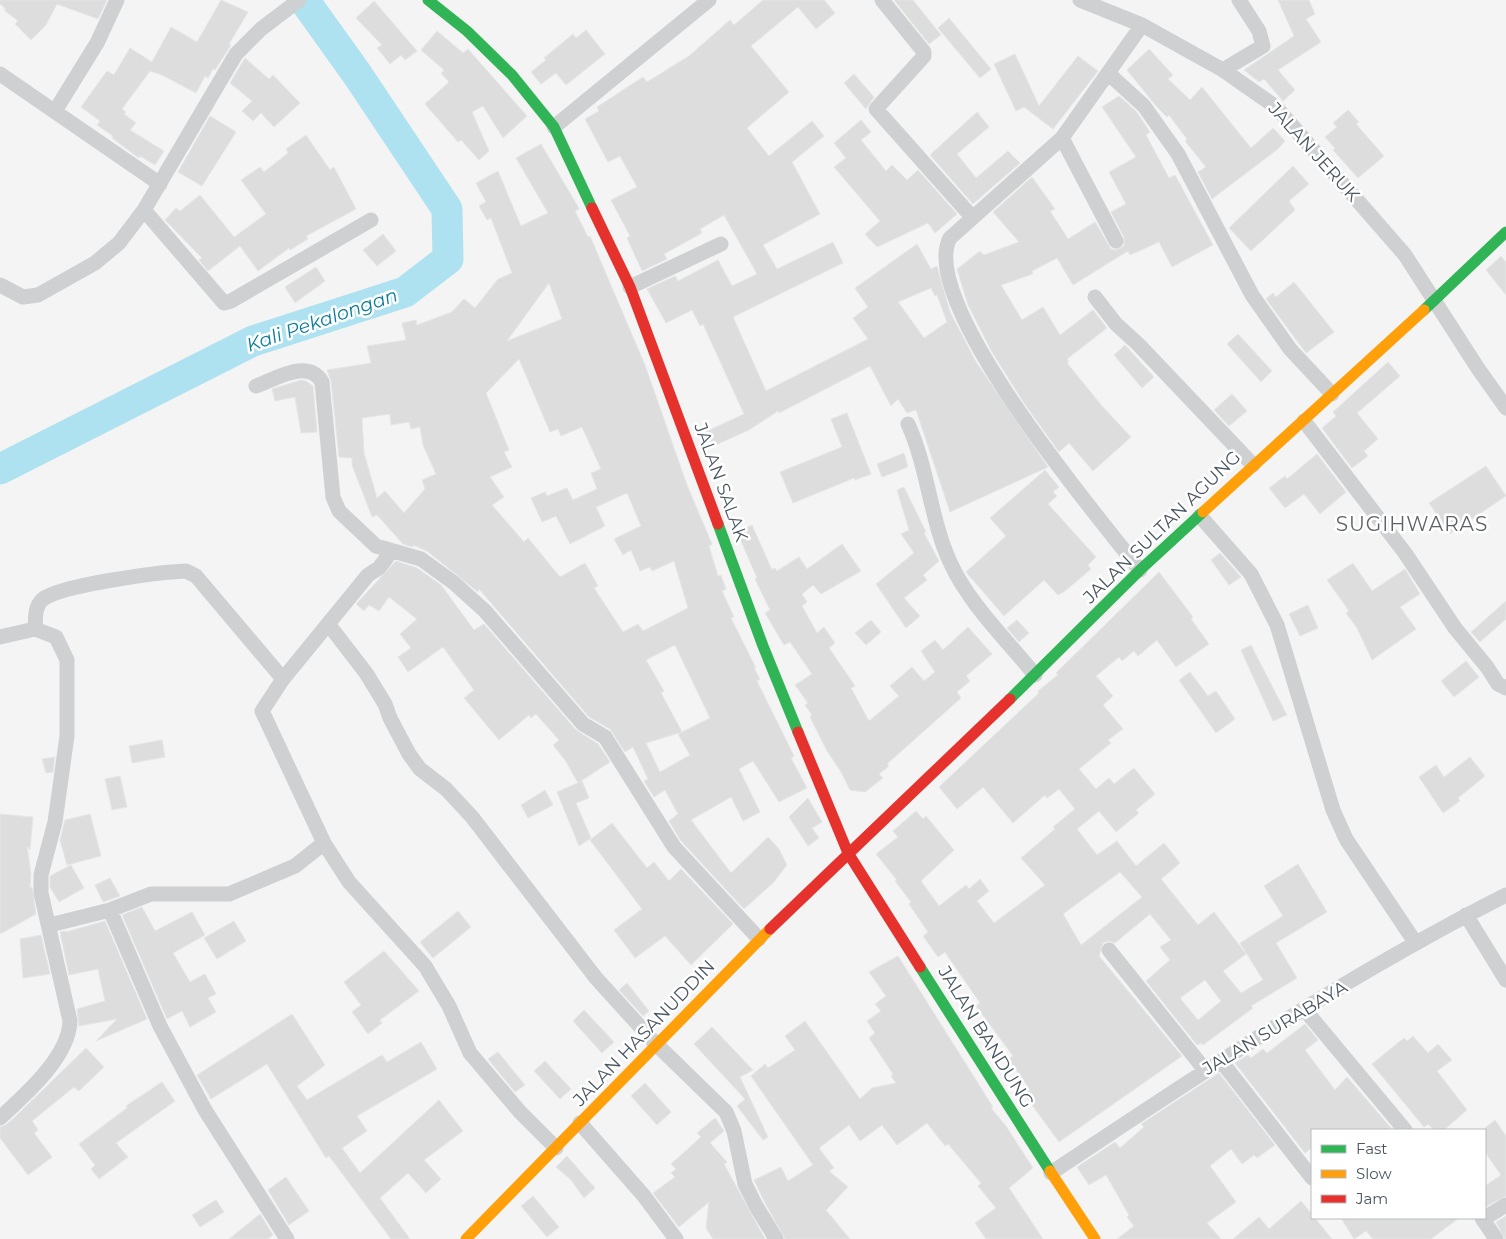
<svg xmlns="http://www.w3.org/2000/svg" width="1506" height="1239" font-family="Montserrat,sans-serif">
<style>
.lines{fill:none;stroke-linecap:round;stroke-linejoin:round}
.river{stroke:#aee2f0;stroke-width:31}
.building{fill:#ddddde;stroke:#e5e6e7;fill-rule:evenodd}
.street{stroke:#ced0d2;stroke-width:15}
.fast{stroke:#30b455;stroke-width:11}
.slow{stroke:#ff9f0a;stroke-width:11}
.jam{stroke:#e5322d;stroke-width:11}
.labels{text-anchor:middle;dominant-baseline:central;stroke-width:5;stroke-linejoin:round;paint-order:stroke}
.street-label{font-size:18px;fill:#4a5661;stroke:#fff}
.water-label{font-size:19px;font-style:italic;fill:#0c7c9b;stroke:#fff}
.quarter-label{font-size:20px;letter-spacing:1px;fill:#5f6368;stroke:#fff}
</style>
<rect width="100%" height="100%" fill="#f4f4f4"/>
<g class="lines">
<path class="river" d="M0 469 253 341 405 292 448 259 447 209 357 74 304 0"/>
</g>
<path class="building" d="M0 0H107L98 19 57 4 46 25 31 40 15 24 18 21 4 10 6 9 0 4Z
M221 0 248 12 229 44 231 45 215 70 213 69 208 78 205 76 196 93 162 75 150 71 122 109 126 112 124 114 136 123 130 130 164 151 155 165 140 156 139 158 112 138 113 136 97 125 100 121 81 107 107 71 114 75 130 48 152 62 171 27 197 42Z
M763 0H824L835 13 816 29 798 7 751 46 789 92 747 128 769 156 812 121 824 136 792 162 820 214 763 245 777 269 833 242 843 263 733 317 766 391 868 339 853 318 868 307 855 288 917 244 931 269 937 266 950 312 976 362 1048 467 950 512 916 410 907 413 898 399 891 406 870 366 779 413 778 411 749 430 711 447 705 432 744 414 703 324 700 326 692 310 666 323 647 289 675 276 678 281 718 260 732 286 757 274 724 215 700 229 702 233 664 254 667 259 642 271 627 238 630 236 611 200 637 187 620 156 608 162 585 119 599 111 597 107 643 77 647 82 689 56 730 20 734 25ZM931 288 935 296 937 295 947 322 924 338 898 302Z
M894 0H913L941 35 929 44Z
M1278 0H1309L1315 14 1306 19 1321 42 1278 70 1295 90 1283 101 1264 79 1259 82 1244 70 1294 36Z
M374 1 417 51 405 60 401 55 390 64 377 48 382 45 356 18Z
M949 18 991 69 980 78 938 28Z
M586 30 605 54 566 85 556 73 541 84 531 72 546 60 544 58 573 34 576 38Z
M437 31 463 53 468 49 527 116 503 138 483 106 472 112 489 151 479 160 461 140 458 142 425 104 449 82 441 73 444 70 421 50Z
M1149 49 1173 75 1168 79 1190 100 1202 87 1251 148 1273 128 1285 141 1278 149 1212 199 1198 172 1206 167 1185 141 1187 139 1169 115 1167 117 1157 107 1127 70Z
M1015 54 1039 106 1078 56 1098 71 1053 129 1024 107 1016 111 994 64Z
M245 58 269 79 273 75 300 103 274 127 261 113 253 121 242 111 252 101 230 83Z
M854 74 874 97 866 109 844 83Z
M1119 96 1136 111 1150 132 1146 135 1169 178 1175 175 1213 245 1172 267 1159 242 1130 255 1128 251 1073 285 1057 258 1032 271 1033 274 1001 285 1022 320 1043 307 1060 335 1093 310 1107 328 1067 359 1069 362 1067 363 1102 406 1131 437 1093 471 1069 443 1059 452 1024 403 992 352 968 305 957 269 980 251 984 255 1019 242 993 212 1032 177 1055 209 1050 211 1068 239 1095 222 1111 249 1116 250 1124 246V237L1111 212 1126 204 1109 172 1136 157 1102 107Z
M1348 110 1359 122 1356 124 1384 156 1358 178 1333 150 1335 148 1325 137 1337 127 1333 123Z
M977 112 989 127 957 154 976 178 1008 151 1020 163 973 204 930 155Z
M210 116 236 132 202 186 178 172Z
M861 120 871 132 861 140 886 171 892 165 907 180 918 170 957 214 935 233 928 223 877 247 865 234 880 221 834 167 846 158 834 143Z
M306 135 330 170 334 167 356 209 306 236 308 239 290 250 289 248 258 271 240 246 208 271 199 260 202 258 165 220 176 208 180 211 200 195 234 237 266 214 241 180 260 167 264 172 288 153 286 149Z
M541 144 577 205 579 209 575 211 588 237 590 236 645 365 687 485 712 544 709 546 718 576 721 575 726 589 722 591 734 617 731 618 756 668H754L760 679 757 681 794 756 791 758 807 788 779 802 753 761 739 769 760 812 743 821 731 797 691 820 731 873 768 837 779 849 787 865 773 883 744 909 681 841 669 821 678 814 665 790 654 797 644 781 648 779 633 747 625 752 610 729 589 717 479 589 478 592 427 551 413 545V547L403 544 377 515 372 517 352 465V458L339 457 331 381 327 370 371 363 367 346 406 340 402 323 416 320 417 325 452 312 464 299 475 308 498 279 512 273 491 218 487 220 479 206 486 202 476 183 498 171 521 226 548 213 516 158ZM549 283 562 319 507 341ZM519 359 550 432 558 429 561 436 582 427 601 469 591 473 597 489 573 500 567 488 547 496 545 492 531 498 542 522 556 516 570 544 605 526 596 507 627 493 641 526 614 539 623 555 631 550 640 571 650 567 652 571 674 561 688 608 643 631 638 624 623 632 594 588 598 586 585 563 560 577 528 538 524 542 492 505 504 497 490 477 512 467 504 452 509 450 486 393ZM390 414 391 425 409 422 411 429 420 427 423 445 436 474 422 480 425 489 404 513 385 491 377 498 364 453 362 418ZM675 645 710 718 678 734 690 755 660 772 646 743 682 732 661 693 664 691 646 660Z
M1293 166 1309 184 1289 201 1295 210 1251 251 1229 228Z
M383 234 396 251 377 266 363 250Z
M1501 256 1506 262V295L1486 270Z
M316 267 325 281 295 303 285 287Z
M1294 282 1334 332 1306 353 1266 299 1273 293 1276 297Z
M1238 334 1272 371 1261 382 1227 344Z
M1125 345 1154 377 1142 388 1114 355Z
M1388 362 1400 376 1357 413 1378 439 1364 451 1368 456 1352 468 1322 428 1336 416 1333 412Z
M301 380 306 381 313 386 317 432 301 433 295 397 275 401 272 389Z
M1232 394 1247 411 1229 426 1214 410Z
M847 413 871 474 855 480 854 478 793 503 780 472 842 447 831 419Z
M904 453 908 467 882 477 877 464Z
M1317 454 1346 492 1320 514 1304 494 1285 508 1269 488 1285 476 1287 479Z
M1486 466 1506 496 1450 534 1429 503Z
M1045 470 1059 487 1053 492 1057 496 1048 504 1096 557 1088 565 1091 569 1065 591 1058 595 1044 580 1004 616 966 572 1006 536 990 518Z
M904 487 926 532 924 533 939 561 923 575 927 580 904 598 920 616 906 628 876 584 914 553 901 534 909 530 897 490Z
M752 525 772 570 775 568 777 571 799 557 807 569 842 544 861 571 821 594 813 585 802 594 807 602 802 606 817 633 824 627 835 643 829 648 855 686 851 688 869 721 899 696 890 686 912 667 924 681 935 672 921 651 935 640 943 650 968 627 992 654 966 676 970 681 957 692 961 698 887 764 889 766 879 774 883 778 865 792 850 790 841 772 827 751 810 717 812 715 805 705 808 703 795 685 812 674 790 642 784 645 765 613 770 610 755 579 757 578 737 532Z
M1220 553 1241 577 1229 585 1211 560Z
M396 561 417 568 441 585 474 630 484 624 576 730 598 744 610 762 578 783 565 760 553 745 559 740 536 714 531 718 529 715 499 740 464 698 474 690 443 647 408 672 398 657 411 648 400 634 417 619 389 597 379 611 369 605 364 611 356 604Z
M1353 563 1372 591 1405 569 1420 594 1400 607 1416 629 1372 660 1357 628 1346 613 1349 611 1327 580Z
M1159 572 1193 617 1191 619 1209 644 1176 667 1157 640 1138 656 1134 651 1122 661 1119 657 1096 676 1113 696 1103 705 1123 729 1108 740 1111 743 1079 769 1096 789 1109 778 1114 784 1134 768 1155 794 1136 810 1139 813 1116 832 1099 811 1077 829 1097 855 1117 841 1136 866 1164 843 1180 863 1161 879 1198 925 1214 912 1246 954 1223 971 1241 993 1263 980 1240 943 1283 916 1264 886 1298 864 1327 912 1276 943 1297 978 1251 1006 1253 1008 1203 1045 1201 1043 1197 1045 1146 981 1170 960 1160 947 1171 940 1150 914 1115 943 1108 941 1103 943 1099 956 1182 1056 1059 1142 1021 1090 1027 1085 1008 1059 1013 1056 976 1006 980 1003 945 952 938 957 923 936 928 932 909 904 911 902 895 881 897 880 876 854 898 837 893 831 916 811 923 819 926 816 954 850 921 881 939 906 966 885 969 889 980 879 989 891 977 901 994 923 1045 885 1021 858 1055 829 1053 827 1075 809 1059 789 1047 798 1045 795 1013 823 983 787 957 809 939 787 1039 693 1038 691 1058 675 1056 673ZM1120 872 1142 897 1081 945 1063 914ZM1205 980 1221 1001 1198 1020 1180 998Z
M1506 601V619L1480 642 1471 632Z
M1308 605 1318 628 1300 636 1289 614Z
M871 620 881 632 866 645 855 633Z
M1017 620 1029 633 1019 642 1007 628Z
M1251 645 1287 715 1273 721 1241 650Z
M1466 661 1479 677 1454 697 1441 681Z
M1190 672 1208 696 1216 691 1235 719 1216 733 1179 680Z
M162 740 165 757 132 763 129 746Z
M55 757 53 772 46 773 42 759Z
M1470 757 1485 776 1458 798 1460 801 1443 813 1419 777 1436 765 1444 777Z
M120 776 127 807 112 810 105 779Z
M582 781 589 798 576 803 591 838 579 846 557 792Z
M545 790 553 805 528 818 521 805Z
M808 798 822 822 812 828 819 838 808 846 789 817Z
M0 814 33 817 30 850 27 846 31 874 30 888 32 887 36 914 0 934Z
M90 814 101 856 67 865 60 840 65 820Z
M612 823 647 868 654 862 669 881 681 869 733 924 691 965 665 936 635 958 614 930 642 909 590 840Z
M71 865 84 888 59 902 50 887V876Z
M110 878 120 896 103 902 95 885Z
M142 907 155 931 192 912 205 935 173 953 190 982 205 974 216 994 208 998 216 1012 190 1027 182 1011 167 1019 122 915Z
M458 911 471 927 433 958 420 942Z
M105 921 147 1019 96 1041 117 1019 79 1026 77 1009 105 1001 98 969 69 975 60 932 66 931V932Z
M234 921 246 941 217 959 204 938Z
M41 935 50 974 23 978 20 939Z
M384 951 419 991 380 1020 382 1023 368 1034 352 1012 361 1005 344 982Z
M898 956 993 1107 991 1108 1006 1126 1033 1168 1009 1188 1043 1239H986L975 1223 996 1208 978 1186 981 1183 948 1144 945 1146 927 1123 897 1145 882 1125 860 1141 849 1125 819 1148 834 1168 829 1171 848 1187 826 1210 850 1239H785L764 1201 754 1180 781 1167 788 1181 813 1165 751 1076 765 1064 768 1068 795 1050 785 1036 805 1021 860 1099 872 1088 896 1083 891 1076 893 1074 869 1038 875 1033 867 1021 881 1011 875 1004 886 996 869 972Z
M627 983 649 1011 643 1016 619 990Z
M584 1010 614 1042 602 1053 573 1021Z
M292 1014 325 1065 297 1086 307 1100 382 1055 387 1062 421 1042 437 1069 357 1116 367 1131 342 1148 360 1173 439 1100 463 1131 424 1160 441 1179 426 1193 408 1173 380 1198 410 1239H391L329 1156 326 1158 267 1064 211 1099 197 1075Z
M1305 1024 1318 1040 1305 1050 1335 1090 1347 1077 1391 1128 1388 1130H1312V1148L1305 1153 1235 1063 1248 1055 1251 1058 1263 1049 1267 1053Z
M712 1027 753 1070 740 1077 768 1137 763 1140 737 1106 745 1099 694 1044Z
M1413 1036 1428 1053 1438 1044 1452 1060 1437 1071 1467 1110 1444 1130H1434L1428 1124 1424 1127 1372 1064 1404 1038 1407 1041Z
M86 1048 104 1067 79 1091 74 1087 32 1121 38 1130 34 1133 52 1157 28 1175 0 1138V1127L6 1125 16 1116Z
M498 1052 525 1085 515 1092 488 1059Z
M545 1061 571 1089 560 1099 534 1071Z
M1219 1073 1275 1145 1257 1158 1254 1155 1242 1164 1231 1149 1210 1166 1236 1202 1207 1223 1221 1239H1117L1134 1226 1127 1217 1129 1215 1106 1175 1089 1185 1077 1167 1115 1142 1120 1148 1144 1127 1141 1124Z
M162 1082 175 1101 116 1143 128 1157 99 1179 91 1169 95 1165 79 1144 127 1108 126 1106Z
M645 1083 671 1112 657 1125 631 1096Z
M715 1118 724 1131 710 1143 727 1162 724 1164 765 1239H713L706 1228 709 1202 679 1227 653 1193 675 1177 671 1173 676 1169 671 1164 701 1137 697 1133Z
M1495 1120 1506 1136V1196L1485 1207V1186L1501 1175 1485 1152V1128Z
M567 1156 595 1188 584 1198 571 1180 556 1167Z
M286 1177 309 1211 289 1225 268 1190Z
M533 1196 559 1227 547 1237 521 1206Z
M216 1200 224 1212 200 1227 192 1215Z
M1301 1201 1332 1239H1233L1259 1217 1269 1229Z
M260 1214 273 1235 268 1239H229Z
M1506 1216V1239H1505L1496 1222Z
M1341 1218H1459L1431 1239H1373L1366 1231 1354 1239Z"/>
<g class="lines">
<path class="street" d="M882 0 924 52V56L876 109 972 217
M1080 0 1142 25 1223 70 1276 107 1405 255 1477 367 1506 408
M1223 70 1263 46 1259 31 1239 0
M0 74 160 184
M1109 74 1144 106 1178 154 1252 295 1290 349 1332 394
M55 111 97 43 117 0
M554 127 709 0
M1062 138 1116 241
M144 210 224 303 231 301 371 220
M0 285 23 297 38 295 95 263 119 243 144 210 236 54 261 29 299 0
M630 287 721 244
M1095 297 1116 324 1138 344 1253 465
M256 386C276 379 308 358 322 382L333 497 339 511 376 546 421 559 454 583 485 611 583 724 605 737 674 847 759 939
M1304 421 1405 553 1455 628 1487 667 1498 684 1506 688
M908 424C928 468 930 518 950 562 969 604 1006 639 1035 675
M1200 516 1251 574 1277 625 1333 810 1346 839 1415 942
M1140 570C1098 517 916 301 950 238L1062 138 1142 25
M329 625 366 673 385 704 390 718 409 754 420 769 446 789 472 817 596 978 655 1043 726 1112 734 1131 745 1184 756 1206 776 1239
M35 629C36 618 34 608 42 600 58 585 162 572 186 571L196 576 283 679
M0 637 35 629 56 637 67 660V736L55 822 41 875V893L70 1021C69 1057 25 1095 0 1118
M324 843 349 882 425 966 449 1006 470 1053 520 1112 556 1148
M110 910 160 1026 205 1110 287 1239
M1466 915 1506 980
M50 925 110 910 151 894H229L295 866 324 843 262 711 283 679 368 575 379 568 391 552
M1109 950 1205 1070
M1305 1010 1405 1130
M1221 1061 1312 1178
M580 1123 644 1196 676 1239
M1051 1173C1199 1074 1348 975 1506 895
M1482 1218 1496 1239
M1483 1219 1506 1205"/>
<path class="fast" d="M428 0 467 31 512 75 554 127 592 208
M1424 310 1506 232
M718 524 763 646 798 732
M1010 699 1140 570 1203 512
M920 967 1050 1171"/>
<path class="slow" d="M1203 512 1424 310
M1050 1171 1095 1239
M466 1239 770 929"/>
<path class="jam" d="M592 208 630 287 718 524
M798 732 848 853 920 967
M770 929 1010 699"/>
</g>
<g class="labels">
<g class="street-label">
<text transform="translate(1314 152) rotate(48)">JALAN JERUK</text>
<text transform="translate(721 482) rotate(70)">JALAN SALAK</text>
<text transform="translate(1162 527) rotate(-44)">JALAN SULTAN AGUNG</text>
<text transform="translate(1275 1028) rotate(-31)">JALAN SURABAYA</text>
<text transform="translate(644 1033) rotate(-46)">JALAN HASANUDDIN</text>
<text transform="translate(986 1037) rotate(58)">JALAN BANDUNG</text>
</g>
<g class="water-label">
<text transform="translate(322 320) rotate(-19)">Kali Pekalongan</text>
</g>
<g class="quarter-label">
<text x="1412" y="524">SUGIHWARAS</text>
</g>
</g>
<rect x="1311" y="1129" width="175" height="90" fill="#ffffff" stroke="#b7bbc0"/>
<rect x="1321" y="1145" width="25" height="8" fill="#30b455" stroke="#b7bbc0"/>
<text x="1356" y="1154" font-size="15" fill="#4a5661">Fast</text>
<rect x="1321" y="1170" width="25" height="8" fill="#ff9f0a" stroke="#b7bbc0"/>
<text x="1356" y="1179" font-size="15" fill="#4a5661">Slow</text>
<rect x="1321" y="1195" width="25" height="8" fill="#e5322d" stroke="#b7bbc0"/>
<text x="1356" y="1204" font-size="15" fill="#4a5661">Jam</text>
</svg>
